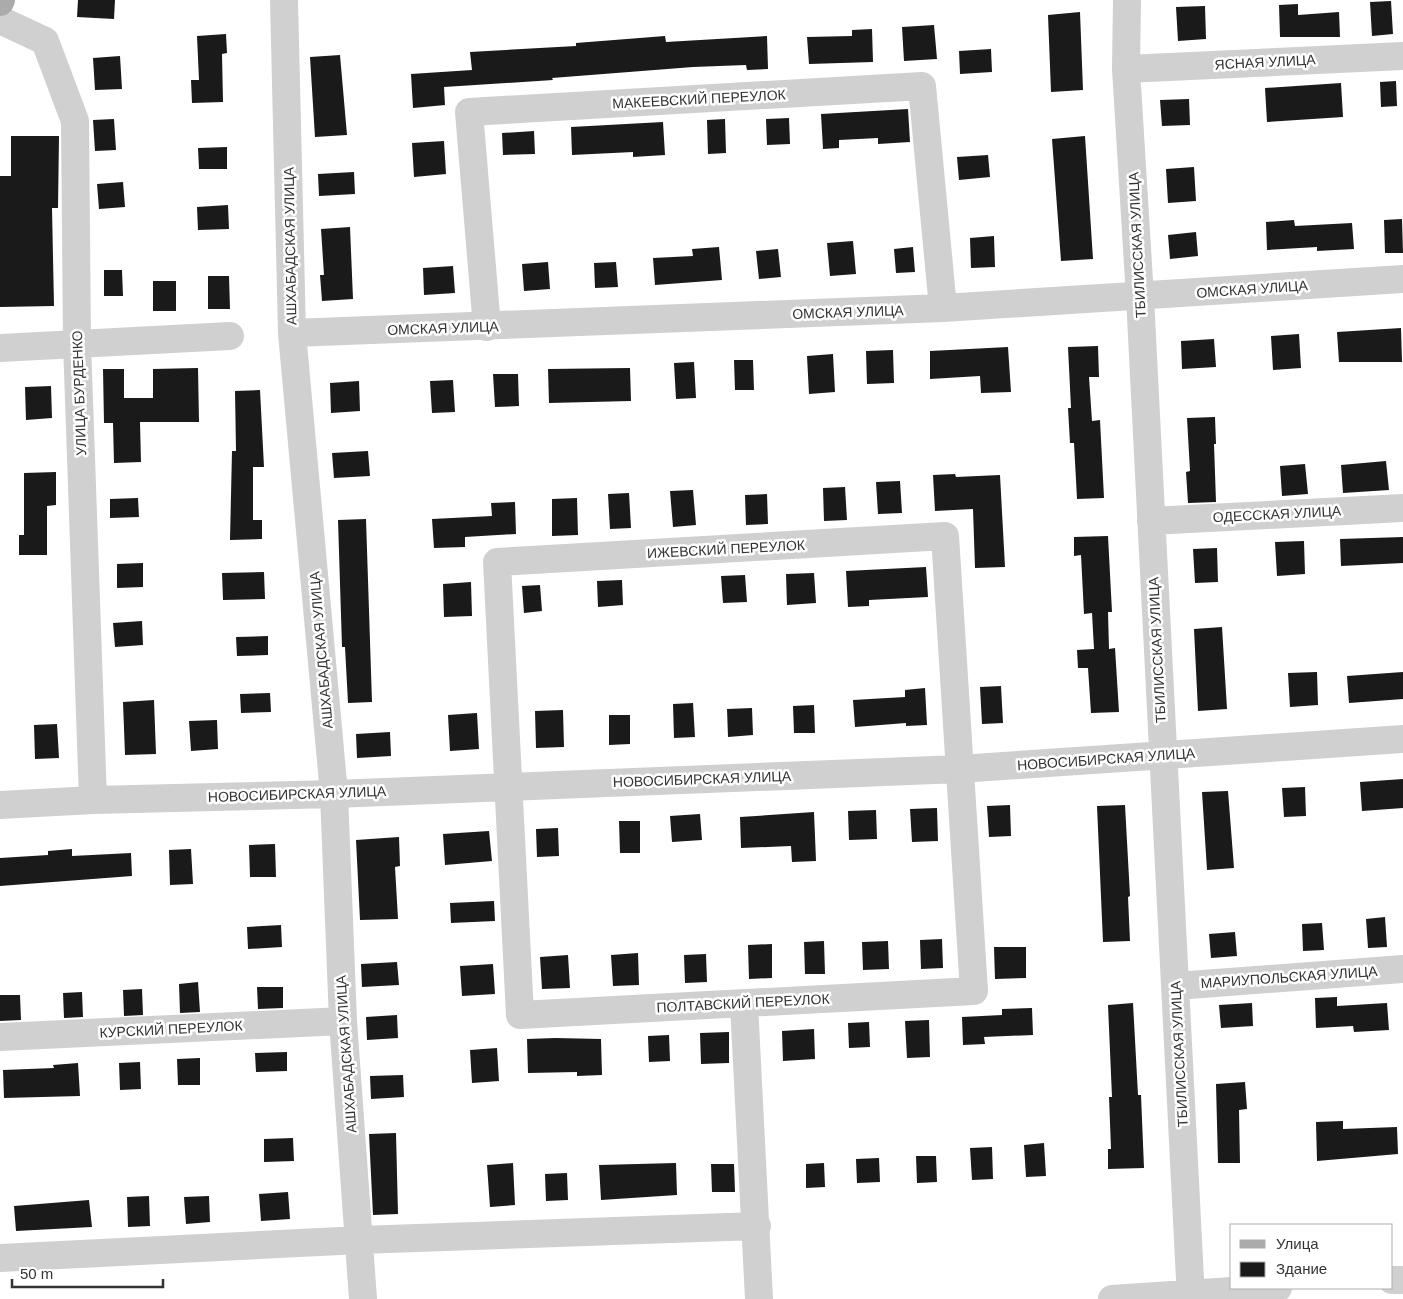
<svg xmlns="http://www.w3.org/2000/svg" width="1403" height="1299" font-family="Helvetica,sans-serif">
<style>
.building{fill:#1a1a1a}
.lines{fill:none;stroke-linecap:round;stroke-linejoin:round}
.minor{stroke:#d0d0d0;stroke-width:28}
.major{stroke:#ababab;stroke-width:28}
.labels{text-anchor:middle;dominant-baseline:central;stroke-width:5;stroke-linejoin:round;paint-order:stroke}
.street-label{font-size:14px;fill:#333;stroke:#fff}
</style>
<rect width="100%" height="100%" fill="#fff"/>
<path class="building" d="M78 0H115L114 19 77 17Z
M1391 1 1393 34 1372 36 1370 2Z
M1298 4V15L1339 12 1340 37H1280L1279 5Z
M1205 6 1206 39 1178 41 1176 7Z
M1080 12 1083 90 1051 92 1048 15Z
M934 25 937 59 904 61 902 27Z
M872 29 873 62 809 64 807 37 852 36V30Z
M226 34 227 53 222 54 223 102 192 103 191 80H199L197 36Z
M665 36 666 42 767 36 768 69 747 70 746 65 693 67 552 78 553 80 444 87 445 105 413 108 411 74 472 70 470 52 576 46V43Z
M991 49 992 72 960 74 959 51Z
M340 55 347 135 315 137 310 57Z
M120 56 122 89 95 90 93 58Z
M1396 81 1397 106 1381 107 1380 82Z
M1341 83 1343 117 1267 122 1265 88Z
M1189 99 1190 125 1162 126 1160 100Z
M908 109 910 142 878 144V138L839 140V148L823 149 821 114Z
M789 118 790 144 767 145 766 119Z
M114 119 116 150 95 151 93 120Z
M725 119 726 153 708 154 707 120Z
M663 122 665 155 633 157V152L572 155 571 127Z
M534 131 535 154 503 155 502 133Z
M11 136H59L58 208H52L54 306 0 307V176H11Z
M1085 136 1093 259 1061 261 1052 139Z
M444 141 446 174 414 177 412 143Z
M227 147V169H199L198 148Z
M988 155 990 177 959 180 957 157Z
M1194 167 1196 201 1168 203 1166 169Z
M354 172 355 194 319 196 318 174Z
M123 182 125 207 99 209 97 184Z
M228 205 229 229 198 230 197 207Z
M1402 219 1403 253H1385L1384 220Z
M1294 220 1295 226 1352 223 1354 249 1317 251V247L1267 250 1266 222Z
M350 227 353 299 322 301 320 275H324L321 229Z
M1196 232 1198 256 1170 259 1168 235Z
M994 236 995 267 971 268 970 238Z
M853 241 856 274 830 276 827 243Z
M719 247 722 280 655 285 653 258 693 256 692 249Z
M913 247 915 272 896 273 894 249Z
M778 249 781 277 759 279 756 251Z
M548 262 550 289 524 291 522 264Z
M616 262 618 287 595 288 594 263Z
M453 266 455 293 424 295 423 268Z
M104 270H122L123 296H104Z
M208 276H229L230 309H208Z
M153 281H176V311H153Z
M1401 328 1402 362H1339L1337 332Z
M1299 334 1301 368 1273 370 1271 336Z
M1214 339 1216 367 1182 369 1181 341Z
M1098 346 1099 377H1089L1092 421 1100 420 1104 498 1077 499 1074 443H1070L1068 408H1071L1068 347Z
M1008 347 1011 392 981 393 980 376 930 379V351Z
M893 350 894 383 867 384 866 351Z
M833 354 835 392 809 394 807 356Z
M734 360H753L754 390H735Z
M694 362 696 398 676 399 674 363Z
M198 368 199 422H140L141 462 114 463 113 423H104L103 369H124V398H153V369Z
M630 368 631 401 549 403 548 369Z
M493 374H518L519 406 495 407Z
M453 380 455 412 432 413 430 381Z
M359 381 360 411 331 413 330 383Z
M51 386 52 418 26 420 25 387Z
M260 390 264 467H253V520H262V539L230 540 232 451H236L235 391Z
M1215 417 1216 444H1214L1216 502 1188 503 1186 472 1190 471 1187 418Z
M368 451 370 476 334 478 332 453Z
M1386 461 1389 490 1343 493 1341 465Z
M1305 464 1308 494 1282 496 1280 466Z
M56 472V505L47 506V555H19V535H24V473Z
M955 474 956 477 1000 475 1005 567 975 568 973 509 935 511 933 475Z
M900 481 902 513 878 514 876 482Z
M845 487 847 520 824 521 823 488Z
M693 490 696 525 673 527 670 491Z
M629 493 631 528 610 529 608 494Z
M767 494 768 524 746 525 745 495Z
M138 498 139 517 110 518V499Z
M577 498 578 535 552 536V499Z
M515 502 516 534 465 537V547L434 548 432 519 492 516 491 503Z
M366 519 372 702 348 703 345 647H342L338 520Z
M1108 536 1112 612H1108L1109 649 1115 648 1119 712 1091 713 1088 668H1078L1077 650 1094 649 1092 613 1084 614 1081 555 1074 556V537Z
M1403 537V563L1341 566 1340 539Z
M1304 541 1305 574 1277 576 1275 542Z
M1217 548 1218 582 1195 583 1193 549Z
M143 563V587L117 588V564Z
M926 567 928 597 869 600V606L848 607 846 571Z
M264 572 265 599 223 600 222 573Z
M814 573 816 603 787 605 786 574Z
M745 575 747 602 723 603 721 576Z
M622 580 623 605 598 607 597 581Z
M471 582 472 616 444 617 443 584Z
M540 585 542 611 524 613 522 586Z
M142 621 143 645 115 647 113 623Z
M1222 627 1227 709 1198 711 1194 629Z
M268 636V655L237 656 236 637Z
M1317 672 1318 705 1290 707 1288 673Z
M1403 672V699L1349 703 1347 676Z
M1001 686 1003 723 982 724 980 687Z
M925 688 927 725 906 726V723L855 727 853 700 905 697V690Z
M270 693 271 712 241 713 240 694Z
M154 700 156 754 125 755 123 702Z
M693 703 695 737 674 738 673 704Z
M814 705 815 733H794L793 706Z
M752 708 753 735 728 737 727 709Z
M563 710 564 747 536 748 535 711Z
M477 713 479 749 450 751 448 715Z
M609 715H630V744L609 745Z
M217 720 218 749 191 751 189 721Z
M57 724 59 758 35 759 34 725Z
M390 732 391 756 357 758 356 734Z
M1403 779V808L1362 811 1360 782Z
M1305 787 1306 816 1284 817 1282 788Z
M1228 791 1234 868 1207 870 1202 792Z
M1010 805 1011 836 989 837 987 806Z
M1125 805 1130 896 1128 897 1130 941 1103 942 1097 806Z
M937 808 938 841 912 842 910 809Z
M876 810 877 839 849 840 848 811Z
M814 812 816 861 792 862 791 846 741 848 740 817Z
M700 814 702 840 672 842 670 816Z
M619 821H640V853H620Z
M558 828 559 856 537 857 536 829Z
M489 831 492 861 445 865 443 834Z
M399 837 400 866 395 867 398 919 360 920 356 840Z
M275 844 276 877H250L249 845Z
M72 849V856L131 853 132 876 0 886V858L48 855V851Z
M191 849 193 884 170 885 169 850Z
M494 901 495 921 451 923 450 903Z
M1385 917 1387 947 1368 948 1366 919Z
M1322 923 1324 950 1303 951 1302 924Z
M281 925 282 947 248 949 247 927Z
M1235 932 1237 956 1211 958 1209 934Z
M942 939 943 968 921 969 920 940Z
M824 941 825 974H805L804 942Z
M888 941 889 969 863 970 862 942Z
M772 944V978L749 979 748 945Z
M994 947H1026V978L995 979Z
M638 953 639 985 613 986 611 955Z
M706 954 707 982 685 983 684 955Z
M568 955 570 988 542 989 540 957Z
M397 962 399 985 362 987 361 964Z
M493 964 495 994 462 996 460 966Z
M198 982 200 1012 180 1013 179 984Z
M257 987H283V1008L258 1009Z
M142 989 143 1015 124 1016 123 990Z
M82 992 83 1017 64 1018 63 993Z
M0 995H20L21 1020 0 1021Z
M1337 997V1006L1387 1003 1389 1030 1354 1032 1353 1026 1316 1028 1315 998Z
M1133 1003 1138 1095H1141L1144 1168 1108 1169V1149H1111L1109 1097H1112L1108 1005Z
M1252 1003 1253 1026 1221 1028 1219 1005Z
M1032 1008 1033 1035 984 1037 985 1044 963 1045 962 1017 1002 1015V1009Z
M397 1015 398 1038 367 1040 366 1017Z
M929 1020 930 1057 907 1058 905 1021Z
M869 1022 870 1047 849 1048 848 1023Z
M814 1029 815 1059 783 1061 782 1031Z
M729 1032V1063L701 1064 700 1033Z
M669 1035 670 1061 649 1062 648 1036Z
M555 1038 601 1039 602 1075 577 1076V1072L528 1073 527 1039Z
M497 1048 499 1081 472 1083 470 1050Z
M287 1052V1071L256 1072 255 1053Z
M200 1058V1085H178L177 1059Z
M140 1062 141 1089 120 1090 119 1063Z
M78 1063 80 1096 4 1098 3 1070 54 1068 53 1065Z
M403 1075 404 1097 371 1099 370 1076Z
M1245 1082 1247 1109 1239 1110 1240 1163H1218L1216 1084Z
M1343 1121V1129L1397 1127 1398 1154 1317 1161 1316 1122Z
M396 1133 398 1214 373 1215 369 1134Z
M293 1138 294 1161 264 1162V1139Z
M1044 1143 1046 1176 1026 1177 1024 1145Z
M992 1147 993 1179 972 1180 970 1148Z
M916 1156H936L937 1182 917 1183Z
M879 1158 880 1182 857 1183 856 1159Z
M513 1163 515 1205 490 1207 487 1165Z
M676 1163 677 1195 601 1200 599 1165Z
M824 1163 825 1187 806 1188V1164Z
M711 1164H734L735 1192H712Z
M567 1173 568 1200 546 1201 545 1174Z
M288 1192 290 1219 261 1221 259 1194Z
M149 1196 150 1226 128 1227 127 1197Z
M209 1196 210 1222 186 1224 184 1197Z
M89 1200 92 1227 16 1231 14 1206Z"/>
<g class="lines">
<path class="minor" d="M284 0 292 333 334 794 343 1021 363 1299
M1127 0 1126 69 1140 297 1191 1299
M0 20 45 41 75 121 77 343 93 800
M1126 69 1403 56
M487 327 469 112 922 86 943 308
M292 333 943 308 1403 279
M0 348 230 336
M1151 521 1403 508
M945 536 974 991 520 1015 497 562Z
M0 805 93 800 334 794 959 769 1403 739
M1176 986 1403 969
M744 1004 759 1299
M0 1037 343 1021
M0 1258 360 1240 757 1226
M1392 1280H1403
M1112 1299 1278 1288"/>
<path class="major" d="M0 2 1 0"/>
</g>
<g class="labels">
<g class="street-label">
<text transform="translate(1265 62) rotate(-3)">ЯСНАЯ УЛИЦА</text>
<text transform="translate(699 99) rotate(-3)">МАКЕЕВСКИЙ ПЕРЕУЛОК</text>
<text transform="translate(1137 245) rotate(-93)">ТБИЛИССКАЯ УЛИЦА</text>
<text transform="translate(290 246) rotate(-91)">АШХАБАДСКАЯ УЛИЦА</text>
<text transform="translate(1252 289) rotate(-4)">ОМСКАЯ УЛИЦА</text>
<text transform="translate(848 312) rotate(-2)">ОМСКАЯ УЛИЦА</text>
<text transform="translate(443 328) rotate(-2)">ОМСКАЯ УЛИЦА</text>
<text transform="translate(79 393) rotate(-92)">УЛИЦА БУРДЕНКО</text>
<text transform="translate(1277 514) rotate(-3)">ОДЕССКАЯ УЛИЦА</text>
<text transform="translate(726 549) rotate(-3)">ИЖЕВСКИЙ ПЕРЕУЛОК</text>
<text transform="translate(321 650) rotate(-95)">АШХАБАДСКАЯ УЛИЦА</text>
<text transform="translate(1157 650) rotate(-93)">ТБИЛИССКАЯ УЛИЦА</text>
<text transform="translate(1106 759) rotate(-4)">НОВОСИБИРСКАЯ УЛИЦА</text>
<text transform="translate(702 779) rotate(-2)">НОВОСИБИРСКАЯ УЛИЦА</text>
<text transform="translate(297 794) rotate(-2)">НОВОСИБИРСКАЯ УЛИЦА</text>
<text transform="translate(1289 977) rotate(-4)">МАРИУПОЛЬСКАЯ УЛИЦА</text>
<text transform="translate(743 1003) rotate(-3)">ПОЛТАВСКИЙ ПЕРЕУЛОК</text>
<text transform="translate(171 1029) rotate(-3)">КУРСКИЙ ПЕРЕУЛОК</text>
<text transform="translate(346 1054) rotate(-94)">АШХАБАДСКАЯ УЛИЦА</text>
<text transform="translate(1179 1054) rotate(-93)">ТБИЛИССКАЯ УЛИЦА</text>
</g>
</g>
<rect x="1230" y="1224" width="162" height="65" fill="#ffffff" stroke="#adadad"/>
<rect x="1240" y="1240" width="25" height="8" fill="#ababab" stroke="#adadad"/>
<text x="1276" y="1249" font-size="15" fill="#333333">Улица</text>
<rect x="1240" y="1262" width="25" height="15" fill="#1a1a1a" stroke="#adadad"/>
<text x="1276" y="1274" font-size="15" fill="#333333">Здание</text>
<path d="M12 1279v8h151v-8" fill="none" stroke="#333333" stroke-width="2.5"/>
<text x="20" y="1279" font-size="15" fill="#333333" stroke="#ffffff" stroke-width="4" paint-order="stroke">50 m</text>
</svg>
